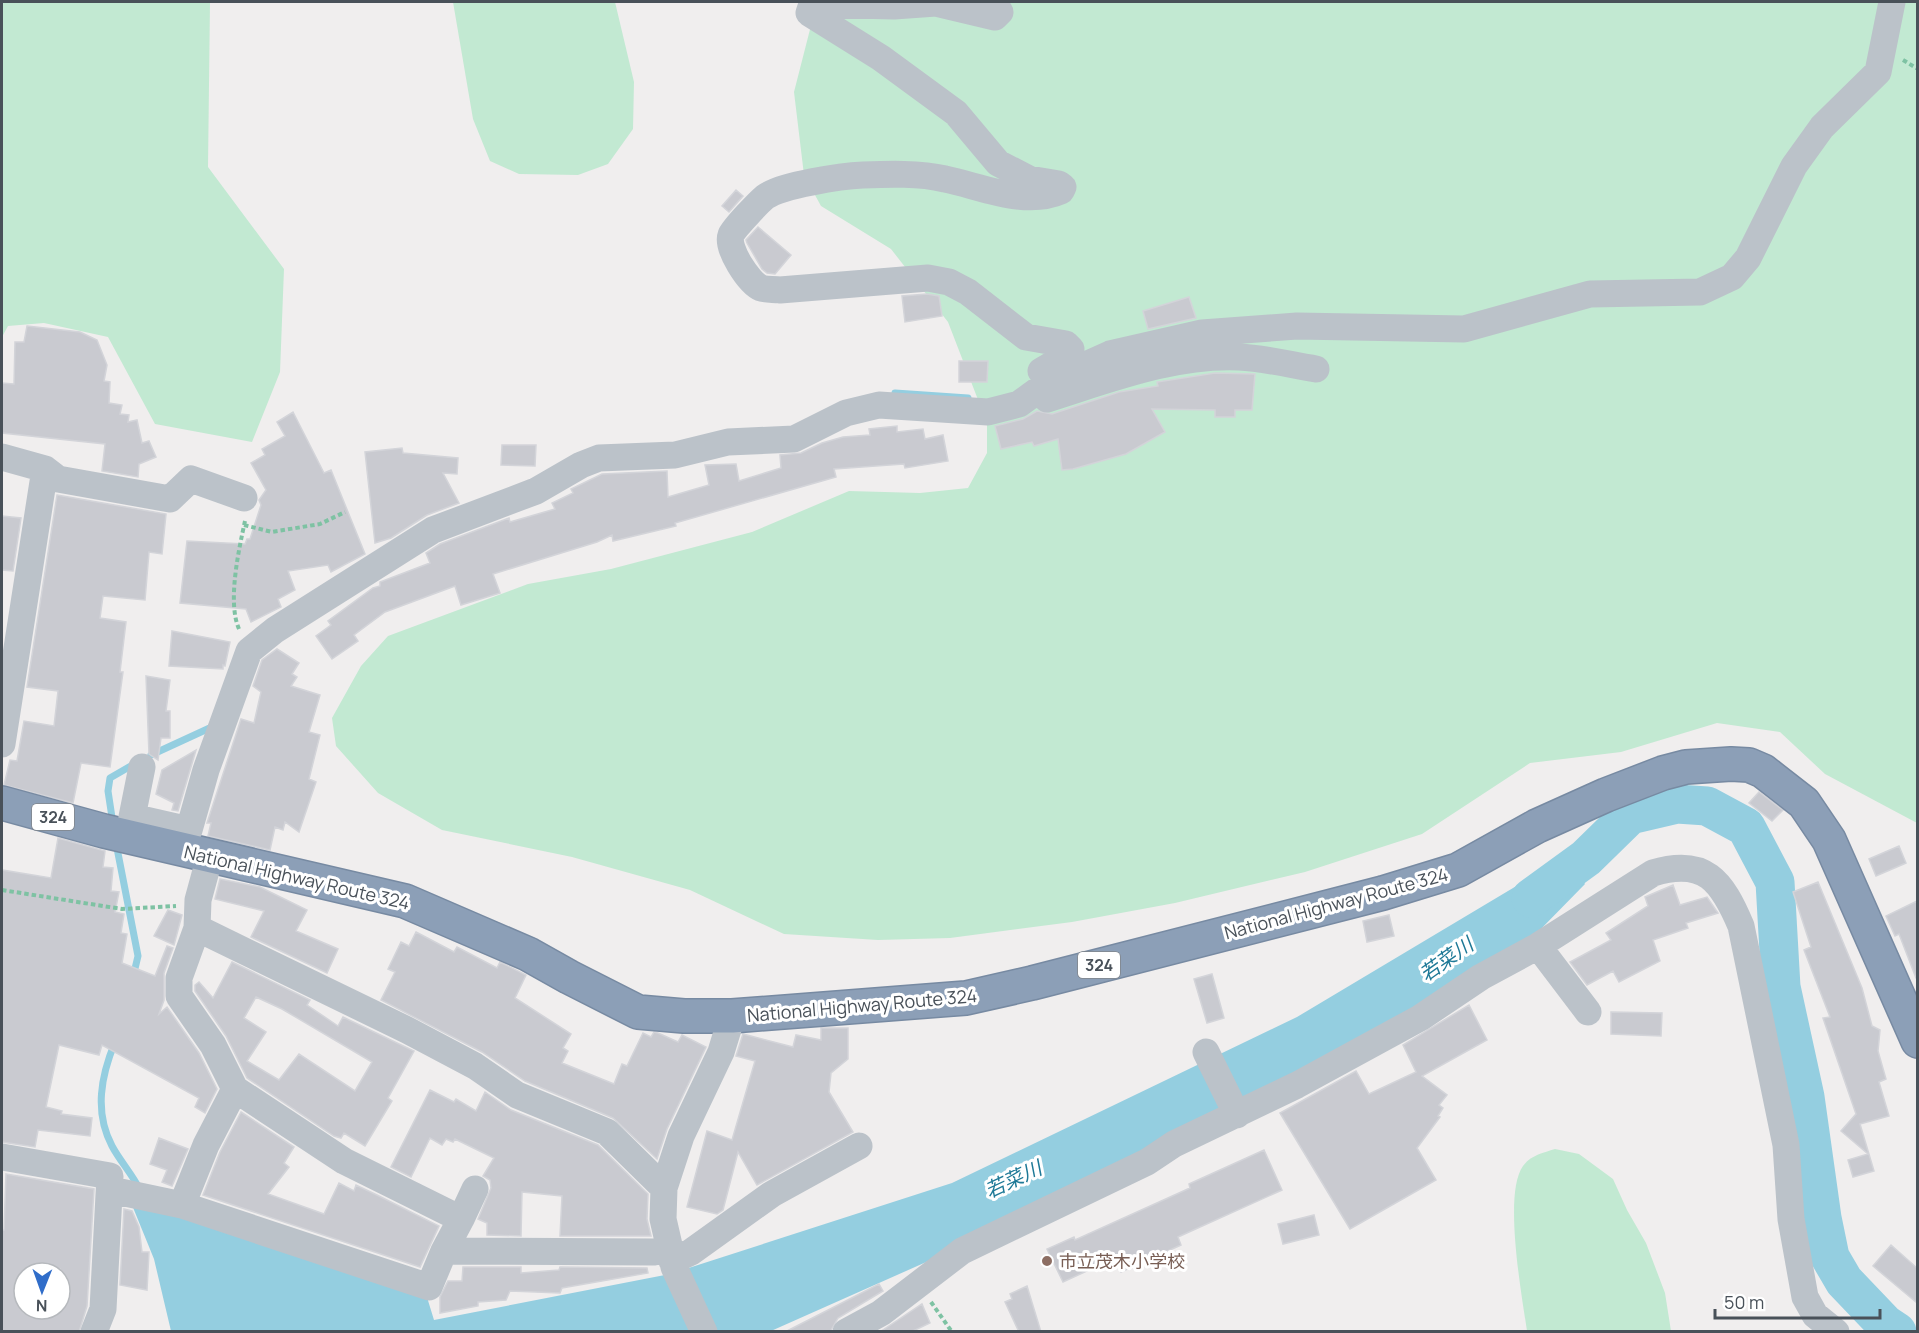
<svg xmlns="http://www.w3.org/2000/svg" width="1919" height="1333" font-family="Manrope,'Noto Sans JP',sans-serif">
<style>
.green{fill:#c2e9d2}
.water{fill:#94cee0}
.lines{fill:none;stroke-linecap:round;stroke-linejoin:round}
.stream{stroke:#94cee0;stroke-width:7}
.river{stroke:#94cee0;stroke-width:39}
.building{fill:#c9cad0;stroke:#d3d4d9;stroke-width:1.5;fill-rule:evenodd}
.highway-casing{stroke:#778aa2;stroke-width:36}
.path{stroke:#7ec2a3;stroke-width:4;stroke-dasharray:4.5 3;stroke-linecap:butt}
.minor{stroke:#bbc2c9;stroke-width:27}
.highway{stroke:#8c9fb7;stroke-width:33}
.education-dot{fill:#8d6e63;stroke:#fff;stroke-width:2}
.labels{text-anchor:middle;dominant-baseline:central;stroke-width:6;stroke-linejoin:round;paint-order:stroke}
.shield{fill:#fff;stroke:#80858b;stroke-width:1.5}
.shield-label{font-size:16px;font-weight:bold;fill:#495159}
.street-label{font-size:18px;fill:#495159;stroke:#fff}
.education-label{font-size:18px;fill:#785e54;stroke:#fff;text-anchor:start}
.water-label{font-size:20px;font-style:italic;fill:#1e7997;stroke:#fff}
</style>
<rect width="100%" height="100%" fill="#f0eeee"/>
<path class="green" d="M2 2H210L208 167 284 269 280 372 252 442 155 424 108 337 44 323 8 326 2 337Z
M453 2H615L634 82 633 129 608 164 578 175 519 174 490 161 473 119Z
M817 2H1917V823L1825 774 1780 732 1717 723 1621 752 1530 763 1422 834 1305 872 1175 903 1072 922 950 938 878 940 784 934 690 890 572 857 442 830 378 793 336 746 332 718 361 666 388 636 528 584 611 569 752 532 849 491 920 493 968 488 987 453V423L948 322 891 249 821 206 804 175 794 92Z
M1555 1149 1579 1154 1613 1179 1627 1210 1646 1243 1665 1293 1671 1331H1527C1522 1296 1503 1194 1523 1166 1531 1155 1543 1153 1555 1149Z"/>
<path class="water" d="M1565 857 1585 884 1535 935 1395 1024 933 1259 771 1331H171L154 1259 132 1205 164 1209 426 1294 434 1320 670 1274 952 1183 1297 1017Z"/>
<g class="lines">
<path class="stream" d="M895 393 968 398
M151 755 214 726
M113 824 108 791 110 778 136 763
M116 843 138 956 133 977
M115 1042C101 1076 94 1112 112 1146 120 1161 132 1174 140 1190"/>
<path class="river" d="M1531 898 1586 858 1630 815 1677 804 1707 806 1746 827 1775 882 1781 987 1805 1097 1822 1218 1830 1257 1844 1281 1885 1324 1897 1332"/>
</g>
<path class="building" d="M736 190 743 196 729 212 722 206Z
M758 227 791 255 775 274 767 273 762 269 747 243 746 240Z
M927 294 939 296 942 316 905 322 902 296Z
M1189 297 1196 318 1148 329 1143 311Z
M27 326 80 332 97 340 107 365 104 381 110 382 109 403 122 405 120 414 129 415 128 422 137 420 142 443 149 441 156 457 139 464 138 477 102 471 105 444 2 433V383L14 384 15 342H24Z
M959 361H988L987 382H959Z
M1215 373 1255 374 1252 410H1235V417H1215V410L1152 409 1165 432 1126 454 1073 469 1062 470 1058 439 1034 446 1032 442 1001 449 995 426 1023 419 1037 411 1052 414 1119 392 1158 386 1157 382Z
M293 412 324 473 331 470 365 554 331 572 328 565 288 571 295 590 278 599 281 607 251 622 246 609 180 603 187 541 245 544 247 539H250L261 505 259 500 266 490 251 463 265 455 262 449 285 436 277 422Z
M897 426V432L923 429 925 439 943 435 948 461 905 468 904 464 834 469 836 477 675 523 676 526 613 541 612 535 597 542 493 574 500 593 461 605 455 586 385 612 354 635 358 641 332 659 316 636 331 625 328 621 373 588 380 586V582L430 563 426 553 440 544 509 518 510 522 555 509 552 503 573 493 571 489 602 474 667 471 668 497 709 485 705 465 736 464 739 481 781 468 780 455 801 453 822 443 843 437 870 435 869 429Z
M502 445H536L535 466 501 465Z
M402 448 403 453 458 458 457 474 443 473 459 503 427 515 391 538 375 543 365 452Z
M57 495 166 514 162 554 149 552 145 600 103 596 100 618 126 622 120 672H123L110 767 81 763 73 803 4 785 10 760 17 761 24 721 54 726 58 691 27 687Z
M2 516 21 518 13 571 2 570Z
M172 631 230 642 225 666 223 665V669L169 666Z
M277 649 299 663 292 674 297 677 291 686 320 695 309 732 320 735 309 779 316 782 299 832 285 822 283 830 275 827 270 850 208 836 211 823H207L241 719 254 723 261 692 253 686 262 660Z
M146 676 170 680 166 711H170V738H161L158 760 149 754Z
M196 750 178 811 172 810 174 803 156 794 162 770Z
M1759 792 1783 810 1772 821 1749 803Z
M58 838 105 851 103 867 113 868 111 891 119 892 115 912 124 914 121 933 127 934 122 963 155 976 167 946 173 948 164 973V1000L159 1014 167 1007 199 1053 217 1089 205 1113 195 1107 199 1098 102 1045 99 1055 59 1045 46 1107 62 1111 61 1114 92 1118 90 1136 38 1130 35 1147 2 1142V870L51 878Z
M1899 846 1906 863 1876 876 1869 859Z
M220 879 260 887 307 910 296 931 338 949 327 973 251 937 264 911 215 899Z
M1818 882 1862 988 1872 1026 1880 1030 1878 1051 1886 1079 1879 1082 1889 1116 1860 1124 1874 1171 1853 1177 1848 1160 1868 1154 1841 1131 1856 1114 1823 1018 1830 1017 1804 950 1811 947 1793 892Z
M1673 885 1680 905 1707 897 1718 913 1686 923 1688 928 1653 940 1660 961 1619 982 1613 971 1587 985 1570 962 1611 940 1606 933 1648 906 1645 897Z
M1917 901V978H1916L1899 934 1895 936 1886 916Z
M168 910 182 915 174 945 154 936Z
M1389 915 1394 936 1367 942 1363 921Z
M416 932 454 952 457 947 497 968 500 962 526 975 515 998 571 1034 563 1048 568 1051 562 1063 614 1084 622 1064 627 1066 643 1033 651 1037 654 1032 658 1033 678 1042 682 1035 706 1047 667 1129 657 1159 613 1118 525 1081 482 1052 381 1000 395 972 388 969 401 942 409 946Z
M232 962 310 1000 307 1005 338 1026 343 1017 414 1051 388 1098 392 1101 365 1146 344 1133 341 1138 334 1136 247 1078 226 1036 195 991V985L199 982 213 998ZM256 997 282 1009 372 1062 355 1091 299 1054 279 1080 247 1061 266 1032 244 1018Z
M1212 974 1224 1018 1207 1023 1194 979Z
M1469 1005 1487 1040 1422 1076 1447 1095 1439 1105 1443 1108 1438 1116 1440 1117 1417 1148 1436 1180 1350 1229 1280 1113 1356 1071 1369 1094 1416 1072 1403 1045Z
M1611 1012 1662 1013 1661 1036 1611 1034Z
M821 1028H848V1059L831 1073 829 1092 853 1132 757 1185 738 1152 723 1210 717 1214 687 1207 707 1131 732 1140 755 1061 736 1056 743 1034 793 1047 796 1035 821 1040Z
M430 1090 454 1102 456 1099 476 1111 485 1092 511 1110 598 1145 648 1194 647 1219 651 1236H560L562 1196 522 1192 521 1236 487 1235V1223L478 1219 491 1188 490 1180 483 1176 494 1158 455 1139 453 1142 446 1139 442 1145 430 1138 411 1177 391 1167Z
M241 1112 294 1147 284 1163 289 1167 268 1194 324 1214 339 1183 354 1191 356 1185 377 1195 439 1226 420 1267 203 1195 220 1152Z
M159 1138 188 1149 172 1186 162 1182 167 1170 150 1164Z
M1264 1150 1282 1190 1178 1237 1181 1245 1121 1272 1115 1258 1063 1282 1047 1249 1074 1237 1075 1240 1190 1188 1189 1184Z
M6 1174 94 1189 87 1306 79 1332H2V1230H4ZM60 1269V1309H24V1270Z
M124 1209 132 1211 139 1227 142 1252H149L147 1290 120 1285Z
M1314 1215 1319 1235 1283 1244 1278 1224Z
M1891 1245 1917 1268V1303L1873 1266Z
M463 1267H521V1273L559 1270 560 1267 647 1268 648 1273 562 1288 560 1293 510 1291 506 1300 478 1302V1306L440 1313V1297L448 1281H462Z
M879 1284 883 1291 838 1318 830 1332H785Z
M1027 1286 1041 1332H1019L1005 1302 1012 1299 1010 1294Z
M922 1304 930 1323 911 1332H880Z"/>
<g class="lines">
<g class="highway-casing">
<path id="highway" d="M2 803 104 831 405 901 528 954 569 977 638 1012 684 1016H732L966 998 1032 983 1383 893 1458 870 1537 826 1606 795 1663 773 1686 767 1731 764 1749 765 1763 771 1804 803 1829 840 1918 1041"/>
</g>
<path class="path" d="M1903 60 1918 69
M244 525 272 532 320 524 345 512
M239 629C227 602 239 549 245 521
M2 890 122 909 176 906
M931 1302 952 1332"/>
<path class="minor" d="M993 2 1000 12 995 17 936 3 894 6 812 4 809 13 881 58 956 113 998 163 1029 179 1059 184 1063 187 1061 191C1025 207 980 186 945 179 919 173 889 174 863 175 842 176 781 185 765 197 759 202 734 228 731 235 726 248 749 283 761 288 766 290 774 289 780 290L928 278 949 282 968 292 1026 337 1066 344 1071 349 1068 355 1041 371
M1047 399C1108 380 1174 354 1239 357 1264 358 1291 365 1316 369
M2 457 45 469 2 744
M45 469 58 479 170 499 191 479 244 498
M132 817 142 767
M129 836 132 817 189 830 206 770 249 651 275 630 433 530 536 491 581 465 599 458 675 455 728 442 794 439 846 413 879 405 988 412 1019 404 1052 380 1110 354 1202 333 1297 326 1464 329 1590 294 1700 292 1732 277 1748 258 1794 166 1822 127 1878 72 1892 2
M210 856 198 900 197 928 179 978V996L213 1045 235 1089 344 1161 461 1219 444 1251
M197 928 407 1030 475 1066 517 1095 607 1132 664 1188
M1538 946 1588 1012
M1206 1052 1237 1115
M2 1157 110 1176 103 1309 94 1332
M111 1190 182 1205 429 1287 444 1251 654 1252 670 1249
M182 1205 206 1145 235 1089
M461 1219 475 1189
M672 1261 691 1252 772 1194 859 1146
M704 1332 674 1267 663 1219 664 1188 681 1136 721 1052 732 1016
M846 1332 881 1313 962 1251 1147 1162 1174 1144 1297 1085 1420 1018 1481 977 1538 946 1653 873C1705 857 1722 881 1741 926L1786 1145 1791 1219 1805 1297 1815 1315 1836 1332"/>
<use href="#highway" class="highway"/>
</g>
<circle class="education-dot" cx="1047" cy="1261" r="6"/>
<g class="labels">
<g class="shield">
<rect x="32" y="804" width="42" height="26" rx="4.5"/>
<rect x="1078" y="952" width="42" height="26" rx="4.5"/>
</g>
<g class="shield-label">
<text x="53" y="817">324</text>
<text x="1099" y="965">324</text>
</g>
<g class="street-label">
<text transform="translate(297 877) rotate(13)">National Highway Route 324</text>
<text transform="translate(1336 903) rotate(-15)">National Highway Route 324</text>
<text transform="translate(862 1005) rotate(-5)">National Highway Route 324</text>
</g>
<g class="education-label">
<text x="1059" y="1261">市立茂木小学校</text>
</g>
<g class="water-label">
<text transform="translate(1446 959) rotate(-35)">若菜川</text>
<text transform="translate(1013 1179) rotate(-25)">若菜川</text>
</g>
</g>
<rect width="1919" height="1333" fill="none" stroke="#495159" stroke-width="6"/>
<g transform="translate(42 1291) rotate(181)"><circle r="28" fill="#ffffff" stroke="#b6b9bd" stroke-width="1.5"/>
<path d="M0-4.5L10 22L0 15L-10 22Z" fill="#306dc9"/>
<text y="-9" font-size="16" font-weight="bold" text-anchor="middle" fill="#495159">N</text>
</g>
<path d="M1715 1309v9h165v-9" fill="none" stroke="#495159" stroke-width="3"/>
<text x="1724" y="1309" font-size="18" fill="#495159" stroke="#ffffff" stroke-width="4.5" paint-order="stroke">50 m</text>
</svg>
